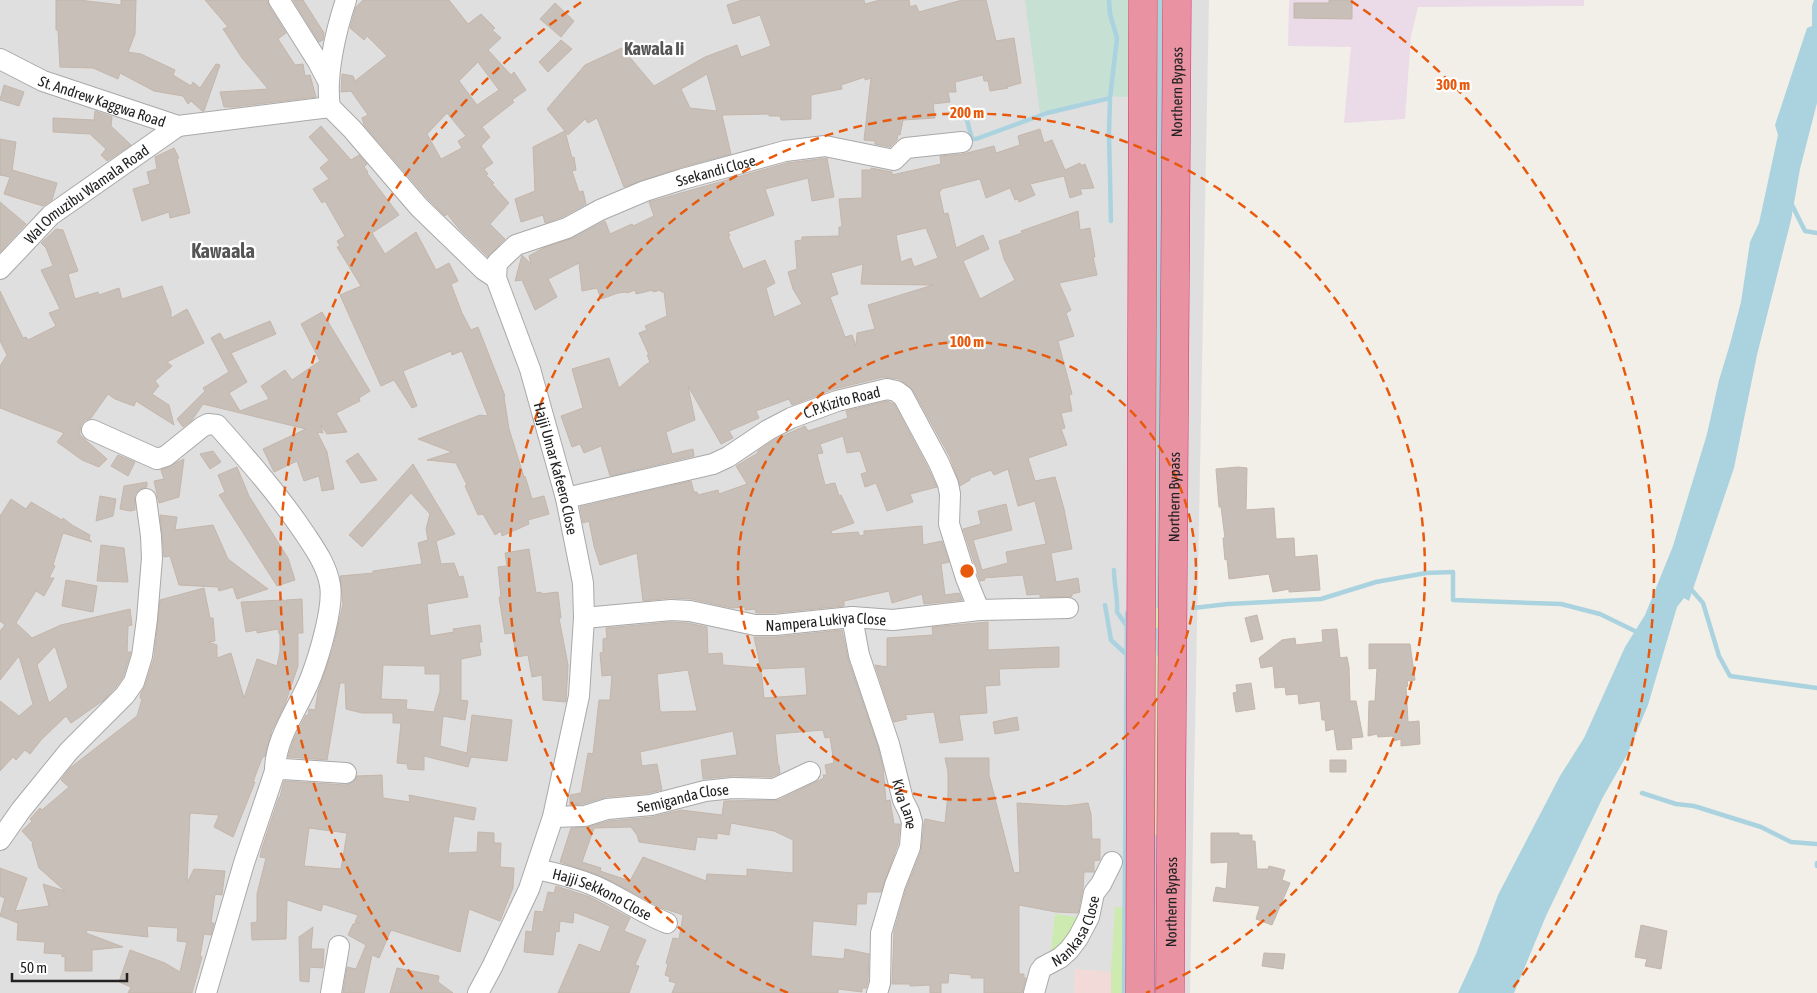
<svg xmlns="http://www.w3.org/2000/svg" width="1817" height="993" font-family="'Asap Condensed',sans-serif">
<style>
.residential{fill:#e0dfdf}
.commercial{fill:#f2dad9}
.industrial{fill:#ebdbe8}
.grass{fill:#cdebb0}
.wetland{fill:#c6e0d4}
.water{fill:#aad3df}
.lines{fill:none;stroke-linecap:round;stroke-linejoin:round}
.stream{stroke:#aad3df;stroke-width:4.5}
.building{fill:#c7bfb8;stroke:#c4b6ab;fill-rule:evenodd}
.minor-casing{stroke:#a9a9a9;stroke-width:22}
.highway-casing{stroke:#dc2a67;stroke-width:29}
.minor{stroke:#fff;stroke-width:20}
.highway{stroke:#e892a2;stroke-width:28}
.ring{fill:none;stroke:#e8590c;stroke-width:2.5;stroke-dasharray:9 6}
.labels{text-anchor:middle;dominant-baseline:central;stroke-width:4.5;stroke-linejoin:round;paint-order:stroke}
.street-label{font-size:15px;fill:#222;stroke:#fff}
.quarter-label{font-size:18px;font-weight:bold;fill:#555;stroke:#fff}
.district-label{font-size:20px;font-weight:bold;fill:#555;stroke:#fff}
.centre{fill:#e8590c;stroke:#fff;stroke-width:2.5}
.ring-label{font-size:15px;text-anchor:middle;font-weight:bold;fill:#e8590c;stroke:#fff;stroke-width:4.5;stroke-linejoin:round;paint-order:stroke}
</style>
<rect width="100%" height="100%" fill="#f2efe9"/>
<path class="residential" d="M0 0H1209L1190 993H0Z"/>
<path class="commercial" d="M1075 969 1111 972V993H1074Z"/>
<path class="industrial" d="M1290 0H1584V6L1418 7 1411 36 1405 119 1344 123 1351 47 1288 46 1289 3Z"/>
<path class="grass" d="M1153 0H1169L1163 993H1149Z
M1115 907H1124L1123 993H1111V972Z
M1055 914 1083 918 1050 958Z"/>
<path class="wetland" d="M1025 0H1129L1128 97 1106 96 1040 113Z"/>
<path class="water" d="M1814 0H1817V103L1800 169 1791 220 1757 355 1734 468 1689 601 1684 598 1677 607 1648 705 1627 755 1603 797 1546 916 1514 993H1458L1476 954 1498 895 1560 776 1584 738 1625 647 1645 615 1673 546 1707 434 1719 380 1730 344 1741 302 1750 242 1759 223 1778 135 1775 125 1807 28 1812 26V6Z"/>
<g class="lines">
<path class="stream" d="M1109 0 1110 14 1117 38 1110 98 1109 134 1111 221
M967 120 972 139H976L1047 113 1110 98
M1791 203 1805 231 1817 233
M1114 570C1114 585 1118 597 1117 612L1126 625
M1690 588 1703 603 1719 656 1730 676 1817 688
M1105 605 1111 640 1126 654
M1159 607 1160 0
M1193 608 1228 604 1321 599 1376 582 1426 573 1453 572V600L1561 604 1600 614 1639 633
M1158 630 1159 654
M1642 793 1676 804 1694 806 1761 827 1791 842 1817 844
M1817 863V866
M1124 993 1127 613
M1156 993 1157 837"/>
</g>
<path class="building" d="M56 0H79L121 5V0H136L135 34 128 52 141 54 175 70 173 75 191 86 193 82 200 88 216 64 220 65 204 111H202L191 101 188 104 183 96 154 91 120 73 118 79 93 68 60 67 58 30H56Z
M205 0H267L269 6 286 33 278 39 295 65 303 64 305 76 310 75 316 97 234 107H224L220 92 268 89 242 58 223 29 228 27Z
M293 0H303L324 33 323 40 319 42Z
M363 0H449L468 24 481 14 495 28 492 30 501 38 488 50 511 75 514 72 526 90 512 100 514 102 482 127 490 137 481 146 493 163 484 169 488 174 486 175 494 183 492 184 509 203 490 224 505 239 488 257 460 230 447 214 445 216 428 199 364 125 362 118 368 115 351 91 341 92 342 74 353 76 355 81 387 56 367 36 364 40 350 28 356 7ZM478 62 499 90 477 105 459 81ZM447 113 466 136 458 141 462 148 441 159 427 134Z
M742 0H864L865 4 880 0H909L910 7 916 5 919 12 962 0H986L996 41 1014 38 1021 83 1007 87 1008 88 990 91 988 81H984L983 75 955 82 956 92H948L950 102 933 104 935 118 903 120 900 135 898 134 897 140 890 147 875 144V141L864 140 871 78 865 80V77L841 85 842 89 811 95V119L781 120 780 116H769V114L722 115 731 154 679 168 624 187 597 118 588 123 585 119 568 135 547 109 585 65 622 48 654 86 705 57 737 45 741 57 771 46 760 15 733 24 727 5ZM707 74 717 111 690 108 681 89Z
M1329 0H1352V19L1294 18V3H1329Z
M555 3 574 21 561 37 540 19Z
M561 40 572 49 548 72 539 62Z
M4 85 24 92 19 106 0 100Z
M95 111 112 117 111 126 131 145 107 161 101 155 106 149 90 134 53 132V118L94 120Z
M321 126 351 160 359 155 367 164 364 167 368 172 367 173 399 215 372 233 385 254 416 232 436 270 449 263 458 281 451 284 462 313 471 330 478 327 505 396 504 397 509 429 524 477 525 476 532 499 544 496 549 514 528 520 529 524 502 536 501 531 495 535 483 514 478 515 465 486 467 485 456 463 427 460 452 452 418 439 480 415 488 416 462 351 452 355 451 351 403 371 417 406 412 408 394 380 381 386 340 295 361 286 337 247 340 246 337 241 345 236 325 201 322 203 313 189 329 179 320 168 329 160 309 137Z
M1040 129 1044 143 1052 140 1065 170 1080 163 1081 166 1085 164 1094 188 1080 189 1082 194 1070 198 1064 176 1030 184 1035 195 1019 202 1018 199 1015 200 1010 188 986 198 980 179 941 189V191H939L944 214 948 213 956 248 983 235 989 249 963 261 980 299 1015 280 1004 259 999 241 1022 233 1021 231 1078 211 1080 230 1090 228 1095 257H1093L1097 275 1059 283 1071 310 1066 313 1074 336 1058 341 1072 394 1069 395 1072 411 1061 413 1065 428 1061 429 1067 445 1028 458 1035 481 1055 477 1064 509 1072 549 1051 553 1056 582 1078 578 1080 592 1072 594V596L1071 597H1040V594L1027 595 1023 575 984 578 985 580 980 581 963 529 981 524 978 511 1006 504 1012 530 973 540 982 570 1008 563 1006 552 1046 544 1035 501 1018 506 1008 469 994 475 991 470 970 478V480L960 486 950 457 913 390 899 379 884 377 834 389 792 405 789 399 756 411 759 418 729 431 733 438 721 444 688 386 695 420 666 432 672 454 693 449 694 456 610 476 601 446 584 453 580 444 572 447 561 416 583 408 572 369 609 358 619 388 644 366 650 362 647 355H649L639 333 647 330 645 326 667 316 664 292H661V290L653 292V290L636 294 635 290 627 293 626 292 618 293 601 299 597 288 582 291 579 263 548 279 557 297 535 310 522 280 515 281 522 255 531 264 529 256 543 248 573 238 605 221 610 234 632 224 633 226 654 216 649 202 787 163 827 158 834 197 812 201 808 178 765 189 774 215 728 232 730 236H728L743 269 765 260 775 283 766 288 774 317 802 304 793 289 788 272 797 269 795 241 802 240V237L839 236V227H842L839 199 862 198V170H871V168L892 172V175L941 164 940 156 963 154 994 146 996 153 1020 145 1018 136ZM926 228 938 258 914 267 911 258 901 262 896 235ZM863 264 861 284 933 285 868 305 875 329 857 333 856 346 852 335 845 337 830 297 838 294 831 273Z
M565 131 572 158 574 157 576 170 572 171 579 192 583 191 586 204 562 217 545 223 543 215 521 222 515 199 535 191 533 147Z
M0 139 16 142 12 171V170L57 183 52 200 43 206 4 194 10 177 0 175Z
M174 148 179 158 177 159 190 213 170 218 169 212 142 221 133 189 150 184 147 172 157 169 155 157Z
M0 202 26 224 0 252Z
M56 229 63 230 78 271 68 274 75 299 98 292 99 295 119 288 122 299 162 286 171 311V318L187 309 204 343 167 362 172 366 155 381 159 386 152 394 169 405 174 425 136 401 134 406 115 399 108 394 91 418 85 420 81 425 80 431V435L107 459 99 467 82 460 57 442 64 433 0 408V366L7 355 0 341V291L23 338 26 337 28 340 56 326 49 313 60 309 41 270 53 266 46 248 41 243Z
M322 312 370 391 359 398 360 401 336 413 347 432 327 434 321 425 323 433 317 432 327 452 334 489 322 491 319 476 304 481 297 461 274 472 263 449 306 429 203 404 192 420 183 427 177 419 205 391 203 388 229 372 211 338 220 333 224 340 270 321 276 334 231 353 247 382 229 393 240 411 269 399 261 386 285 370 292 380 320 361 301 324Z
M887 401 894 404 928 468 937 487 910 494 913 502 887 511 876 483 865 487 861 474 867 472 860 451 847 453 843 436 820 444 823 453 817 454 825 485 835 483 839 496 841 495 854 523 831 531 832 534 858 532 860 536 864 535V531L922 526 923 545 942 541 949 562 941 564 945 595 959 593 962 600 924 604 922 594 892 603 889 591 844 601V606L774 613H756L755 609 745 610V607L732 608 691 599 670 598 643 601 637 553 600 565 594 546 589 521 583 523 580 507 691 481 694 492H697L698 495 718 490 719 494 747 484 736 466 758 453V451L774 440 805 426 808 431 848 418 846 411Z
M213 451 221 462 210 469 200 454Z
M358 453 377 480 361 483 346 461Z
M118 455 135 462 128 476 111 466Z
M184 459 179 497 159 503 154 481 164 479 161 470Z
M413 464 455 534 436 541 441 564 454 563 459 577 463 576 468 597 427 604 430 636 454 632 453 629 480 625 482 642H479L481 655 461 659V700L468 701 465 720 443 716 440 746 467 753 472 715 512 720 507 761 471 757 468 767 424 756V770L408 769 407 764 397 763 401 723H393V713H362L346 709 345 683H340L327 760 288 757 294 739 306 715 308 716 309 709 315 710 318 692 333 648 343 604 340 576 373 573V571L422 564 418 543 428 540 426 529 430 514 411 493 362 547 349 535ZM383 665 425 666V674H440V691L434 712 406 709 407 700 381 699Z
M237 467 249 496 288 558 295 580 277 586 219 495 225 492 218 475Z
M1238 467 1247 468 1246 510 1274 508 1276 539 1294 538 1295 557 1317 555 1320 590 1289 592V589L1273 592 1269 574 1229 579 1227 559 1225 560 1223 538H1225L1221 507H1219L1216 469Z
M147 482V487L139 489 135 494V510L130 511 120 509 124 486Z
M100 496 116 499 113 516 96 521Z
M11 499 26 509 31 502 62 520 63 518 72 525 90 535 89 539 92 542 63 533 53 565 55 566 49 578H54L44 596 36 591 16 623 32 638 61 625 130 609 132 625 128 626 127 652H131L123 677 116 687 104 700 71 723 66 716 41 740 30 754 25 750 16 760 13 757 0 771V701L19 716 33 704 19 656 0 680V631L5 625 0 621V516ZM55 646 68 687 49 703 37 665Z
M160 515 177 517 175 530 213 525 228 559 268 589 237 599 233 587 219 591 218 587 179 585 170 556 164 557Z
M101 545 124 548 128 582 97 581Z
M529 549 536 593 541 592V594L558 592 561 618H559L568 665 566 702 543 700 542 675 532 677 528 655 517 657 512 633 505 634 499 597H501L498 567 507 566 505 553Z
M66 580 97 586 93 612 62 606Z
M204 588 210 618H213L215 641 208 642 217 645V658L231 653 244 698 257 659 277 666 280 651V634H279L278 629 257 633V630L246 632 241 602 284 600 287 603 286 600 302 599 303 633H298V666L285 704 272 730 265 756 262 758 253 782H255L233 837 214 827 219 815 190 813 187 883 194 869 225 871 222 895 215 894 211 923H214L211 935 204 934 200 956 202 957 192 993H128L131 987 119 982 130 950 165 963 180 972 187 942 177 941 178 928 147 926 148 937 87 930 86 933 123 947 92 950V971H65V956L62 957V954L44 953 45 942 17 940 18 923 0 916 5 898 0 896V868L27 878 15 911 49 906 43 884 65 891 39 868 32 844 33 843 22 831 32 821 30 819 40 808 42 810 69 787 61 780 70 768 137 716 142 699 140 698 141 693 145 686 154 658 160 600Z
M1257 615 1263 639 1251 642 1245 618Z
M671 622 688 623 707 627 708 654 722 653 723 665 761 668 764 698 807 695 805 667 761 669 754 637H776L842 630 848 659 878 747 883 768 886 801 890 800 894 824H900L898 844 881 892H867L866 904H857L856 925 813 921 811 956 844 959 845 949 869 954 868 981 866 988H862V992L838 989V993H672L676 983 669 981 670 977 665 975 668 964 666 963 673 938 679 939 683 915 662 908 599 875 560 862 571 828 588 827 609 821 652 817 681 810 722 815 724 801 779 800 824 778 823 775H827L825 765 834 763 830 737 825 738 823 730 775 734 778 765H779L780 773 771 777 733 776 703 779 701 760 737 755 733 731 640 752 642 766 657 764 662 790 649 793 606 797 583 804 570 805V795L581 793 588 753 593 754 599 700H610L612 675 602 676 600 653 603 652V639L607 638 606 628ZM688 670 697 711 662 712 660 711 657 674ZM731 823 774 831 793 840V873L747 869V876L707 874 706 881 643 857 630 881 600 871 601 868 582 862 594 828 631 827 637 835 639 842 695 850 697 837 717 839V833L729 835Z
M988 622V650L1059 647V667L999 669 1000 685 985 686 987 713 959 715 963 740 940 743 934 712 905 715 907 719 894 722 875 665 887 667V638L933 635 932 627Z
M1337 629 1340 658 1347 657 1349 667 1350 701H1356L1363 737 1351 738 1352 749 1337 750 1334 729 1326 731 1325 720H1322L1320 701 1299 704 1298 694 1286 695 1285 687 1275 688 1273 666 1261 668 1259 658 1282 640 1295 638 1296 645 1323 642 1322 630Z
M1369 644H1410L1415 680 1407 681 1408 686 1406 687 1408 722 1419 721 1420 744 1401 746V739L1394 741 1393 736 1378 737 1377 734 1368 736 1369 701H1375L1377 668 1369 669Z
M1251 683 1255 709 1236 712 1233 693 1237 692 1236 685Z
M1017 717 1019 730 995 734 993 722Z
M945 758H989V775L1014 873 1020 872 1017 803 1066 806 1088 803 1091 814 1092 839H1100V860L1094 861V872H1084L1083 888 1078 913 1056 912 1019 905V974H1024V978H1026L1022 993H984V978H971V975L949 973 948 983H941V993H930V985L910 986V984H892L894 931 906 889 921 851 924 823 925 819 945 823 948 794V772Z
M1330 760H1346V772H1330Z
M382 775 383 798 410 802 409 795 476 808 474 820 454 816 448 853 477 852 478 832 494 833V843H501L500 867 514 868 513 888 500 921 469 909 460 952 391 930 379 958 372 955 364 993H343L347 967 356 969 366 945 348 935 353 924 360 923 355 922 358 915 323 904 321 911 287 900 286 939 252 940 251 923 257 922V894L266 858 260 857 262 848 279 797H280L284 781 345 785 352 783 357 776ZM309 828 347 833 341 869 304 866Z
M1211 833H1239V835H1252V841H1255L1257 869H1268L1269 866 1285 870 1282 880 1290 883 1272 925 1256 919 1260 906 1213 901 1216 887 1226 889 1228 862 1211 863Z
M556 886 590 897 630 918 624 931 646 940 635 965 639 966 629 993H558L579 944 600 952 610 926 574 912 573 923 560 921 559 932 556 931 553 955 524 952 526 931 532 932 535 911 543 912 548 892 554 893Z
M1641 925 1667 931 1661 969 1645 966 1647 959 1635 957Z
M313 927 311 949H324L323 968 310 967 309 982 300 981 299 937Z
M1264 953 1285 954 1283 969 1262 966Z
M397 968 439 976 438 982 453 993H390Z"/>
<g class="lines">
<g class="minor-casing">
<g id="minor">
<path d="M279 0 318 62 328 81"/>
<path id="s1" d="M346 0C336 30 325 76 330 107L352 129 419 207 484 270 496 278 530 369 566 498 583 583 584 618 579 696 553 817 529 889 492 967 478 993"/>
<path id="s2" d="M0 59 43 81 178 126 330 107"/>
<path id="s3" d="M0 269 51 215 178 126"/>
<path id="s4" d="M496 278 497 263 516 245 567 228 600 210 645 191 683 179 785 151 825 146 894 160 906 148 962 142"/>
<path d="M92 430 157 459 166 456 202 427 208 424 217 425C248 460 279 495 305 534 315 549 327 566 330 585 334 607 319 656 311 677 299 708 275 737 275 771"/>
<path id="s5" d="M566 498 713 464 728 457 768 430 791 418 837 401 887 389 896 391 903 396 939 463 948 484 950 494 949 524 966 578 979 610"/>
<path id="s6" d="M852 617 859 655 889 744 903 800 909 812 912 822 910 847 895 885 881 933 880 983 877 993"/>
<path id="s7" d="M584 618 671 610 690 611 755 625H775L852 617 893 620 979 610 1068 608"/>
<path id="s8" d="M553 817 585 816 607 809 651 805 705 791 733 788 774 789 810 772"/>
<path d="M0 840 21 810 69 751 125 695 134 682 142 656 147 619 152 558 151 536 146 499"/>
<path id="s9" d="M536 869C556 873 576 878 595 886 620 897 642 913 667 923"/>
<path d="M206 993 244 863 275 771 283 769 346 773"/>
<path d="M331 993 339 946"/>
<path id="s10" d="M1034 993 1040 971 1043 967 1060 958 1069 950 1078 938 1089 917 1094 893 1101 884 1112 862"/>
</g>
</g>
<g class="highway-casing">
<g id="highway">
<path d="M1140 993 1143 0"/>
<path id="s11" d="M1170 993 1177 0"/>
</g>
</g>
<use href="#minor" class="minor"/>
<use href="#highway" class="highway"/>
</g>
<g class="ring">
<circle cx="967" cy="571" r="229"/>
<path d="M788 993A458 458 0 1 1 1146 993"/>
<path d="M422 989A687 687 0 0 1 583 1M1351 1A687 687 0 0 1 1512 989"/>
</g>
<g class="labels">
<g class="street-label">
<text stroke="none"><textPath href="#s11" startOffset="901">Northern Bypass</textPath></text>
<text stroke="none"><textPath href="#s2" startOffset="111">St. Andrew Kaggwa Road</textPath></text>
<text stroke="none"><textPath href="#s4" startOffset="255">Ssekandi Close</textPath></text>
<text stroke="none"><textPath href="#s3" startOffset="115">Wal Omuzibu Wamala Road</textPath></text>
<text stroke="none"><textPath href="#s5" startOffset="295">C.P.Kizito Road</textPath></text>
<text stroke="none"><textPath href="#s1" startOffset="548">Hajji Umar Kafeero Close</textPath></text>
<text stroke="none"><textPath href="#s11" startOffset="496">Northern Bypass</textPath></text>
<text stroke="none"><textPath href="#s7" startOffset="244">Nampera Lukiya Close</textPath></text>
<text stroke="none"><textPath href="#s8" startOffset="132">Semiganda Close</textPath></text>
<text stroke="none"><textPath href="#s6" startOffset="195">Kiva Lane</textPath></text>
<text stroke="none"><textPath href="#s9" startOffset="71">Hajji Sekkono Close</textPath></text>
<text stroke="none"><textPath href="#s11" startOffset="91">Northern Bypass</textPath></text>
<text stroke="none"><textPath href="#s10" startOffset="79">Nankasa Close</textPath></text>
</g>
<g class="quarter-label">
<text x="654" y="48">Kawala Ii</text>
</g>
<g class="district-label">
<text x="223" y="250">Kawaala</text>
</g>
</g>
<circle cx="967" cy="571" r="8" class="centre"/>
<g class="ring-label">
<text x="1453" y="90">300 m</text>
<text x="967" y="118">200 m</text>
<text x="967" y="347">100 m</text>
</g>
<path d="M12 973v8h115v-8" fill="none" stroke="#222222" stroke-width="2.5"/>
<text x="20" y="973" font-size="15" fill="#222222" stroke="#ffffff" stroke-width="4" paint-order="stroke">50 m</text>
</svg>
